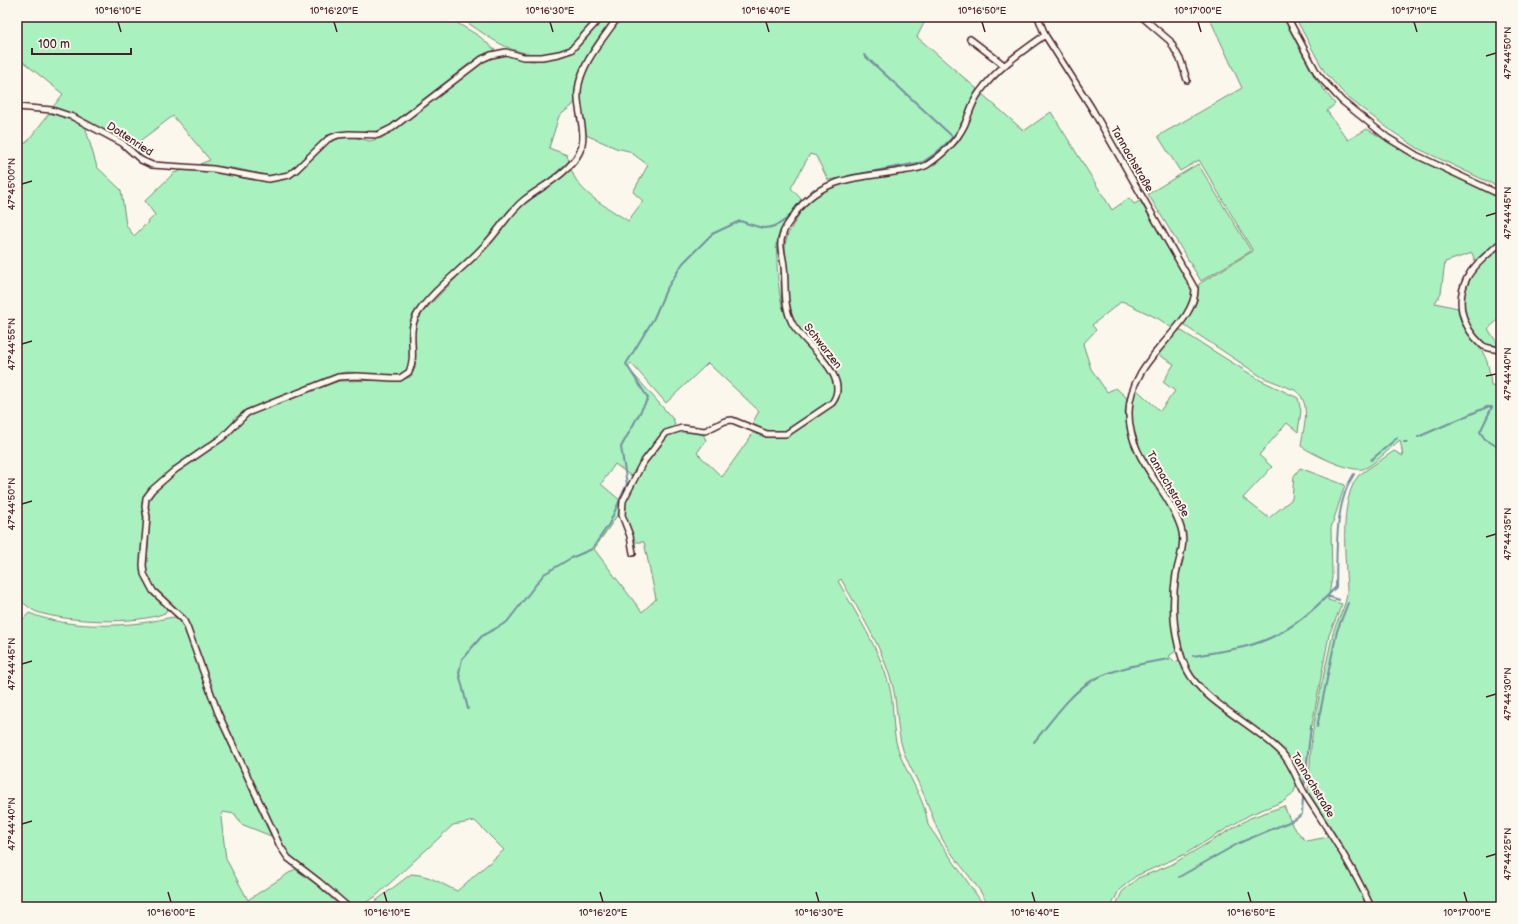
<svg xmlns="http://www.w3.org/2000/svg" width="1518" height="924" font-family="'Balsamiq Sans',sans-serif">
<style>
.green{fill:#a9f2bf;stroke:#7a8875;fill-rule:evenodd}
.water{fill:#8edbed;stroke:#73909f}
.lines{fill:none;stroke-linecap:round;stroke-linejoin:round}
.stream{stroke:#73909f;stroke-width:2}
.street-casing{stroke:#4a1f2b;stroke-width:8}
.street{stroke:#fbf7ec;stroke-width:5}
.ticks{fill:none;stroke:#4a1f2b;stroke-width:1.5}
.labels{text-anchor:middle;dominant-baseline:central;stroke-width:4;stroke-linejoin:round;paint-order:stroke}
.street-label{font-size:11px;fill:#4a1f2b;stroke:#fbf7ec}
.neatline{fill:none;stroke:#4a1f2b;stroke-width:1.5}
.ticks-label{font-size:10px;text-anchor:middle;fill:#4a1f2b}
</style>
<rect width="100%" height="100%" fill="#fbf7ec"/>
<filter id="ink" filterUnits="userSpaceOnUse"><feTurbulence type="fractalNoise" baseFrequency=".025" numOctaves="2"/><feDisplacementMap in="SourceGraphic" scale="8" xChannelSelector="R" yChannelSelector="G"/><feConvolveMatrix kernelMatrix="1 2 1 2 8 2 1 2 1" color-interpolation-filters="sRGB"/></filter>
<g filter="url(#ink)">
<path class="green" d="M17 17H447L479 36 495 50 470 63 390 125 377 131 368 132 337 133 327 137 296 167 288 173 279 176H270L238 169 200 164 210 160 173 116 133 146 74 115 53 107 63 94 17 57Z
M459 17H927L917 37 977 89C961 124 952 152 913 167L828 180 816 156 810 154 791 188 801 199 781 232 779 244 776 243C778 269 776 303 791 326 801 342 840 372 835 393 832 406 803 421 792 429 780 434 768 432 757 428V426L752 424 759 411 708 363 666 403 631 363 628 368 673 419 675 424 673 427 660 436 631 476 615 464 601 484 621 501 619 513 594 549 642 612 656 599 644 542H635L623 509C629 489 655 437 676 432 685 429 694 434 703 434L706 440 697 453 722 477 754 432 775 438 786 436 833 405C842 395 841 387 837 376L794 322 789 308 785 244 788 234 802 209 816 194 832 186 849 181 927 168 959 142 975 103 981 93 1024 131 1051 112 1112 210 1129 198 1134 204 1140 201 1191 287C1196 303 1182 317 1172 328L1159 319 1122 301 1092 325 1096 330 1083 344 1091 369 1107 392 1116 388 1126 397 1127 401 1125 411 1127 428 1137 456 1170 510 1180 532 1179 549 1174 575 1172 605 1176 651 1169 656 1175 662 1179 660C1200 702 1247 724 1282 756L1288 764 1297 784 1293 794 1284 801 1249 815 1185 854 1136 876 1119 890 1111 907H989C978 883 958 865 944 842 935 827 931 811 924 795 919 783 912 771 907 760 895 735 899 708 892 683 881 645 860 613 841 579L838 581C856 614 879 648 889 685 895 706 891 728 898 749 906 775 925 797 928 825L985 907H368L411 874C431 875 439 883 457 891L504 850 475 821 453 825 375 897 358 907H353L322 880 290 856 282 845 221 712 190 627 185 618 155 589 146 573 150 517 148 502 143 499C142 511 144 524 144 536 144 546 141 555 141 565 140 584 154 596 167 609L165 613C136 625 66 622 37 612 29 609 23 602 17 597V143H26L51 111 71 119 87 128 86 130 97 167 121 190 126 225 134 236 155 215 145 201 174 173 189 168 237 174 269 181 280 180 299 171 329 141 349 136 370 141 382 138 394 130 473 67C483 62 495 54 507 55 518 57 522 61 535 61L537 54C507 54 484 33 459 17ZM580 92V108L586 135 616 148 629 151 648 165 633 192 643 201 628 221C608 207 577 193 571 168L515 212 500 233 419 316C414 326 413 337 414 347 415 359 418 367 410 377L401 380 339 381 265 407 249 415 236 428 234 419 245 410C266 401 288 393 310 385 322 380 335 373 347 372 361 372 394 381 404 372 416 362 407 339 410 325 411 317 416 310 421 304L482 245 521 198 543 184 569 161 567 155 549 148 559 116 573 105Z
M1206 17H1283L1315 78 1335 104 1327 111 1348 140 1367 129 1415 158 1501 199V239L1479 258 1476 263 1472 253 1445 262 1441 293 1435 303 1458 308C1458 326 1475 338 1483 353 1489 363 1490 375 1491 386L1501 387V903L1495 907H1484L1482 902 1479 901 1465 907H1373L1358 872 1309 797 1308 791C1310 773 1310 754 1312 736 1317 703 1325 670 1332 637 1335 622 1347 607 1347 591 1346 560 1338 500 1359 475L1394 451 1403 456 1400 440C1391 447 1373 466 1363 469 1349 472 1313 454 1301 446 1303 428 1312 406 1297 391L1262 377 1185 326 1183 322 1197 301 1199 284 1253 251 1199 160 1180 171 1158 136 1242 88 1210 19Z
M1295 17H1501V188L1419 149 1393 132 1347 97 1324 71Z
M1198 164 1251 251 1201 281 1148 194Z
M1501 247V317L1488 329 1498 344 1492 348C1469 335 1452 302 1470 277 1478 266 1491 257 1501 247Z
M1180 330 1260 380 1298 398 1301 411 1298 432 1287 423 1259 455 1272 467 1243 498 1269 518 1292 499 1294 476 1300 468 1345 485 1331 528 1332 578 1328 600 1342 604 1329 635 1310 735 1306 781 1303 787C1295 774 1284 751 1272 742 1248 721 1206 698 1190 671 1175 647 1175 602 1179 576 1181 561 1188 546 1184 531 1181 517 1173 505 1165 493 1151 472 1129 440 1130 413 1131 405 1134 397 1136 389L1160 411 1175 391 1163 382 1174 364 1157 354 1176 331Z
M29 613C63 627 105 627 141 623 153 622 163 618 175 617L180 621 185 629 215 714 271 836 241 824 235 814 223 812 221 818 226 859 248 900 295 869 317 885 341 907H17V626Z
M1284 806 1293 827 1306 841 1329 837 1353 875 1368 907H1115L1122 892 1138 878 1171 865 1250 818Z"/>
<path class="water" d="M1479 901 1482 902 1484 907H1465Z"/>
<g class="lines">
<path class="stream" d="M848 176 923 162 936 153 953 137 864 55
M782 299 781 267 777 245 780 232 790 216
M1418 437 1487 407H1492L1480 432 1485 439 1501 449
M1404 442H1407
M1371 460 1397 438
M1327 596 1339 600
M1193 656C1220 651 1249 649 1274 636 1298 625 1318 606 1336 587 1337 552 1334 504 1354 474
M468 709 459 673 462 659 482 636 507 622 544 574 571 558 592 549 609 524 627 484 621 447 648 398 626 364 654 318 666 290 683 263 712 234 740 221C747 223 756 227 764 228 786 228 800 203 814 189
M1317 727 1337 631 1348 603
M1034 742C1050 723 1071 692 1093 680 1116 668 1144 663 1169 659
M1304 787 1311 726
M1179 877 1239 843 1296 819 1302 814 1303 798"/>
<g class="street-casing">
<path id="street" d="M1038 17 1045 35 1091 107 1195 289C1195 329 1128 357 1129 414 1129 459 1168 488 1181 528 1186 543 1179 559 1176 574 1171 605 1173 642 1187 670 1202 701 1258 727 1282 753 1293 765 1297 781 1305 794 1329 831 1353 867 1371 907
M1142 17 1170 41 1181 61 1187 80
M1287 17 1318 75 1342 101 1388 138 1416 155 1501 195
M970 39 1004 65
M17 107 52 110 73 117 122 143 141 160 152 165 213 169 269 179 289 175 297 169 328 139 338 135 349 134 378 135 392 128 482 59 491 55 506 52 523 57H542L559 54 571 50 601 17
M1501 242C1490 253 1474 264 1467 278 1455 302 1462 327 1482 345 1488 350 1496 347 1501 352
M633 553 630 536 622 515 623 501 642 464 666 433 682 428 705 431 725 421 732 420 767 434H786L832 403C853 376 803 344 792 323 783 305 786 286 784 266 783 255 778 245 783 234 784 228 789 223 792 218 816 179 853 178 895 172 905 170 918 170 927 165 942 155 956 142 964 126 969 115 972 102 979 93 996 69 1021 52 1045 35
M348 907 319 882 288 858 280 846 218 713 187 627 183 619 153 591 144 574 143 565 147 517 145 507 146 498 152 490 175 470 223 437 247 413 338 377 357 376 393 378H400L409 372C418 353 405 333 418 313 435 288 463 269 484 246 498 232 508 213 524 200 542 186 567 175 579 153 589 135 576 111 578 91 580 64 604 38 618 17"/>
</g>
<use href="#street" class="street"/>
</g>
</g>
<path class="ticks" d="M118 22 121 32M334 22 337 32M550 22 553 32M766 22 769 32M982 22 985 32M1198 22 1201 32M1414 22 1417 32M1486 56 1496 53M22 184 32 181M1486 216 1496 213M22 344 32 341M1486 376 1496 374M22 504 32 501M1486 537 1496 534M22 664 32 661M1486 697 1496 694M22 824 32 821M1486 857 1496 854M168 892 171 902M384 892 387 902M600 892 603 902M816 892 819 902M1032 892 1035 902M1248 892 1251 902M1464 892 1467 902"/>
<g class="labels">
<g class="street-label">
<text transform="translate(130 139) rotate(33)">Dottenried</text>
<text transform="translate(1132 159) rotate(60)">Tannachstraße</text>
<text transform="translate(823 346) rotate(52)">Schwarzen</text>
<text transform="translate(1168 484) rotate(60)">Tannachstraße</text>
<text transform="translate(1313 785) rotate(59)">Tannachstraße</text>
</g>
</g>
<rect width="1518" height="924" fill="none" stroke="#fbf7ec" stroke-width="44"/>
<path d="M32 48v6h99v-6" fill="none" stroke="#4a1f2b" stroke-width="2"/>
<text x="38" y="48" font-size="12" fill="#4a1f2b" stroke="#fbf7ec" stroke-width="3" paint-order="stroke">100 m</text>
<rect x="22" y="22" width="1474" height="880" class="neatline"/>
<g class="ticks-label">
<text x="118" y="14">10°16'10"E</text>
<text x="334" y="14">10°16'20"E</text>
<text x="550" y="14">10°16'30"E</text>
<text x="766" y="14">10°16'40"E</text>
<text x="982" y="14">10°16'50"E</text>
<text x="1198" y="14">10°17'00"E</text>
<text x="1414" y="14">10°17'10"E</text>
<text transform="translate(1507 53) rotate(-90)" y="4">47°44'50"N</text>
<text transform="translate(11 184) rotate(-90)" y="4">47°45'00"N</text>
<text transform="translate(1507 213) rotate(-90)" y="4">47°44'45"N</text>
<text transform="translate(11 344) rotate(-90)" y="4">47°44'55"N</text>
<text transform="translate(1507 374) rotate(-90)" y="4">47°44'40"N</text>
<text transform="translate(11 504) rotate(-90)" y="4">47°44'50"N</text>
<text transform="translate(1507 534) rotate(-90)" y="4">47°44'35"N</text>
<text transform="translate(11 664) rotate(-90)" y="4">47°44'45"N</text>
<text transform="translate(1507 694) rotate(-90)" y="4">47°44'30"N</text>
<text transform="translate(11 824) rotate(-90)" y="4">47°44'40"N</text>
<text transform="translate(1507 854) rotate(-90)" y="4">47°44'25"N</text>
<text x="171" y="916">10°16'00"E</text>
<text x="387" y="916">10°16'10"E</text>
<text x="603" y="916">10°16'20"E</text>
<text x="819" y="916">10°16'30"E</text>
<text x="1035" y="916">10°16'40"E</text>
<text x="1251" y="916">10°16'50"E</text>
<text x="1467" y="916">10°17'00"E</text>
</g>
</svg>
